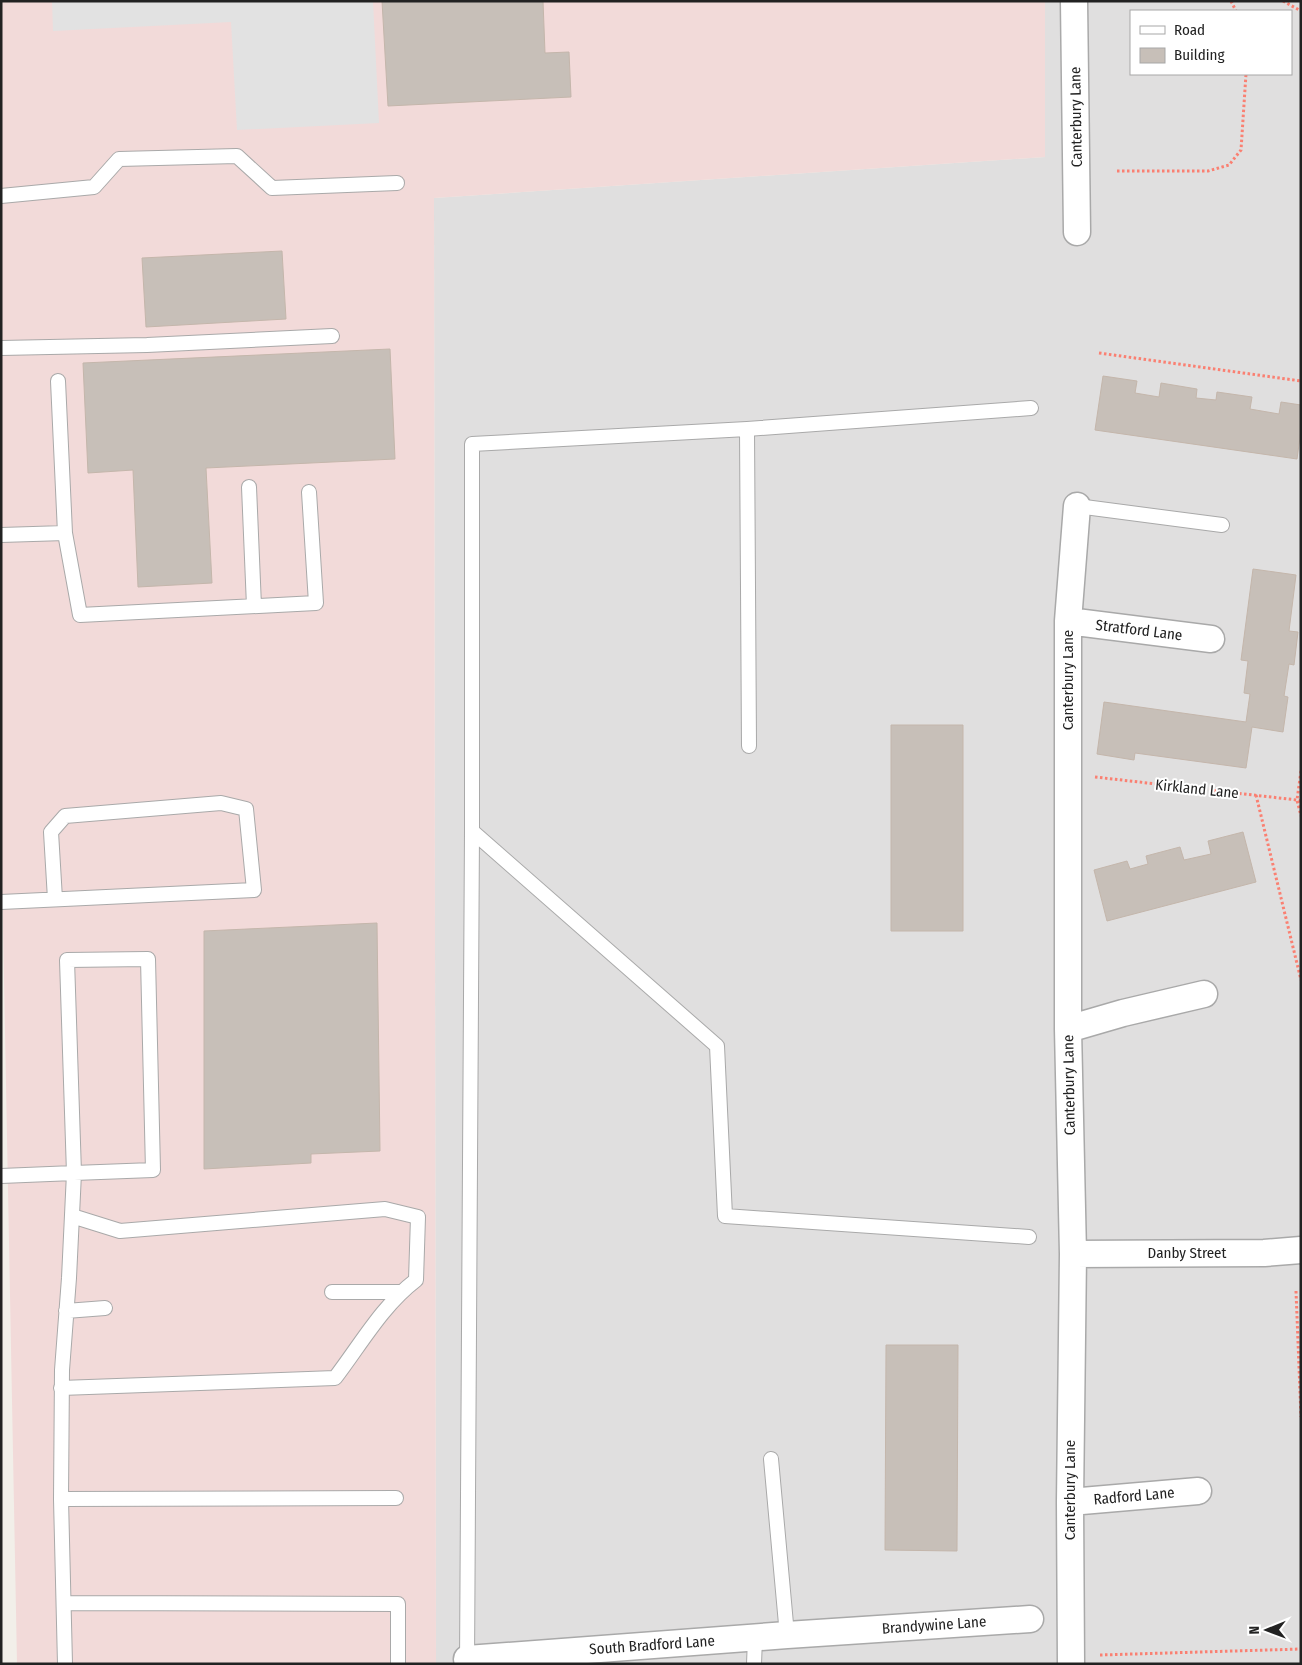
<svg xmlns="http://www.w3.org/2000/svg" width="1302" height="1665" font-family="'Fira Sans Condensed',sans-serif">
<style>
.residential{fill:#e0dfdf;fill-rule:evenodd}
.commercial{fill:#f2dad9}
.parking{fill:#e2e2e2}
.building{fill:#c7bfb8;stroke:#c4b6ab}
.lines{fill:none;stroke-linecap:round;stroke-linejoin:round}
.lane-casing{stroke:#a9a9a9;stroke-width:16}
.street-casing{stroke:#a9a9a9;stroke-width:29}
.path{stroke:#fa8072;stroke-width:3;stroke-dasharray:2.5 2.5;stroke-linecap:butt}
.lane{stroke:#fff;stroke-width:14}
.street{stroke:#fff;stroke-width:26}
.labels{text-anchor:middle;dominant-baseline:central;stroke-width:4;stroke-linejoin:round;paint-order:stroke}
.street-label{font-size:15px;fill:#222;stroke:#fff}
</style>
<rect width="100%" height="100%" fill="#f2efe9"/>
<path class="residential" d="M1045 1H1301V1664H436L434 198 1045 157ZM1131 11H1291V74H1131Z"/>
<path class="commercial" d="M1 1H1045V157L434 198 436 1664H17L1 821Z"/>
<path class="parking" d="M52 1H373L379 123 237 130 231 22 53 31Z"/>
<path class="building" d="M382 1H543L545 53 569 52 571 97 388 106Z
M282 251 286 319 146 327 142 258Z
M390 349 395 459 206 468 212 583 138 587 133 470 88 473 83 363Z
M1103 376 1137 381 1135 393 1159 397 1161 383 1197 389 1196 398 1216 400 1217 392 1252 397 1250 409 1279 414 1281 402 1301 405V430L1297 459 1095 430Z
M1253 569 1296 575 1289 631 1298 632 1294 665 1289 664 1284 696 1288 697 1283 732 1252 727 1246 768 1135 753 1134 760 1097 754 1104 702 1246 722 1250 694 1244 693 1248 661 1241 660Z
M891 725H963V931H891Z
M1243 832 1256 882 1107 921 1094 870 1127 861 1130 869 1148 864 1146 856 1180 847 1184 860 1211 854 1208 841Z
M377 923 380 1151 311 1154V1163L204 1169V931Z
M886 1345H958L957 1551 885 1550Z"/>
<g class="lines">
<g class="lane-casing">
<path id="lane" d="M1 196 94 187 119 159 237 156 272 188 397 183
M1 348 147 345 332 336
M747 429 749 746
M249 487 254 606
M1077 506 1222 525
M65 533 80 615 316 603 309 492
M1 535 65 533 58 381
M1 902 254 890 246 809 221 803 65 816 51 832 55 899
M148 959 153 1170 74 1173 67 960Z
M1 1176 74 1173 69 1278 62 1370 61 1499 65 1664
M1029 1237 725 1216 717 1046 472 831V444L747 429 1031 408
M332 1292H400
M66 1311 105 1308
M61 1388 335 1378C361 1344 382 1306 416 1280L418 1217 385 1209 120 1231 72 1216
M771 1459 787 1635
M61 1499 396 1498
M64 1603 398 1604V1664
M467 1664 472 831
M754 1664 755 1638"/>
</g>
<g class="street-casing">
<path id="street" d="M1074 1 1077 232
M1068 621 1211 639
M1068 1029 1123 1013 1204 994
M1073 1254 1264 1253 1301 1250
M1070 1502 1198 1491
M467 1659 787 1635 1030 1619
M1071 1664 1070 1502 1073 1254 1068 1029V621L1077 506"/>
</g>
<path class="path" d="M1231 1 1236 11
M1283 1 1301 11
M1117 171H1208L1229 165 1241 150 1246 74
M1099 353 1301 381
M1095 777 1297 800 1301 771
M1256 795 1301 980
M1301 801 1297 800 1301 816
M1296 1291 1301 1417
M1100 1655 1301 1649"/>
<use href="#lane" class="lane"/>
<use href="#street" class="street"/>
</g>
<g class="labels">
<g class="street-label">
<text transform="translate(1076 117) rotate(-91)">Canterbury Lane</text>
<text transform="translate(1139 630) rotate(7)">Stratford Lane</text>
<text transform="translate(1068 680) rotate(-90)">Canterbury Lane</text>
<text transform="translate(1197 789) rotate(6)">Kirkland Lane</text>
<text transform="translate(1069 1085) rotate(-91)">Canterbury Lane</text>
<text x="1187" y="1253">Danby Street</text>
<text transform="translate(1070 1490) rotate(-90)">Canterbury Lane</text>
<text transform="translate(1134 1496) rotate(-5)">Radford Lane</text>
<text transform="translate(934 1625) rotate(-4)">Brandywine Lane</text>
<text transform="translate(652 1645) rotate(-4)">South Bradford Lane</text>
</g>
</g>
<rect width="1302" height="1665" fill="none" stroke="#222222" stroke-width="5"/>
<rect x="1130" y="10" width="162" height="65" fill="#ffffff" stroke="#a7a7a7"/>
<rect x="1140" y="26" width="25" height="8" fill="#ffffff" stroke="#a7a7a7"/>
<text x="1174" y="35" font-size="15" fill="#222222">Road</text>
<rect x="1140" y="48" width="25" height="15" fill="#c7bfb8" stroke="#a7a7a7"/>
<text x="1174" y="60" font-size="15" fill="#222222">Building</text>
<g transform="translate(1267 1630) rotate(269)" stroke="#ffffff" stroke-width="4" paint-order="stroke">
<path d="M0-4L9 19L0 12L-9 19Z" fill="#222222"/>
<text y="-8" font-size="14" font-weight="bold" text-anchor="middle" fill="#222222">N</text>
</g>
</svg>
